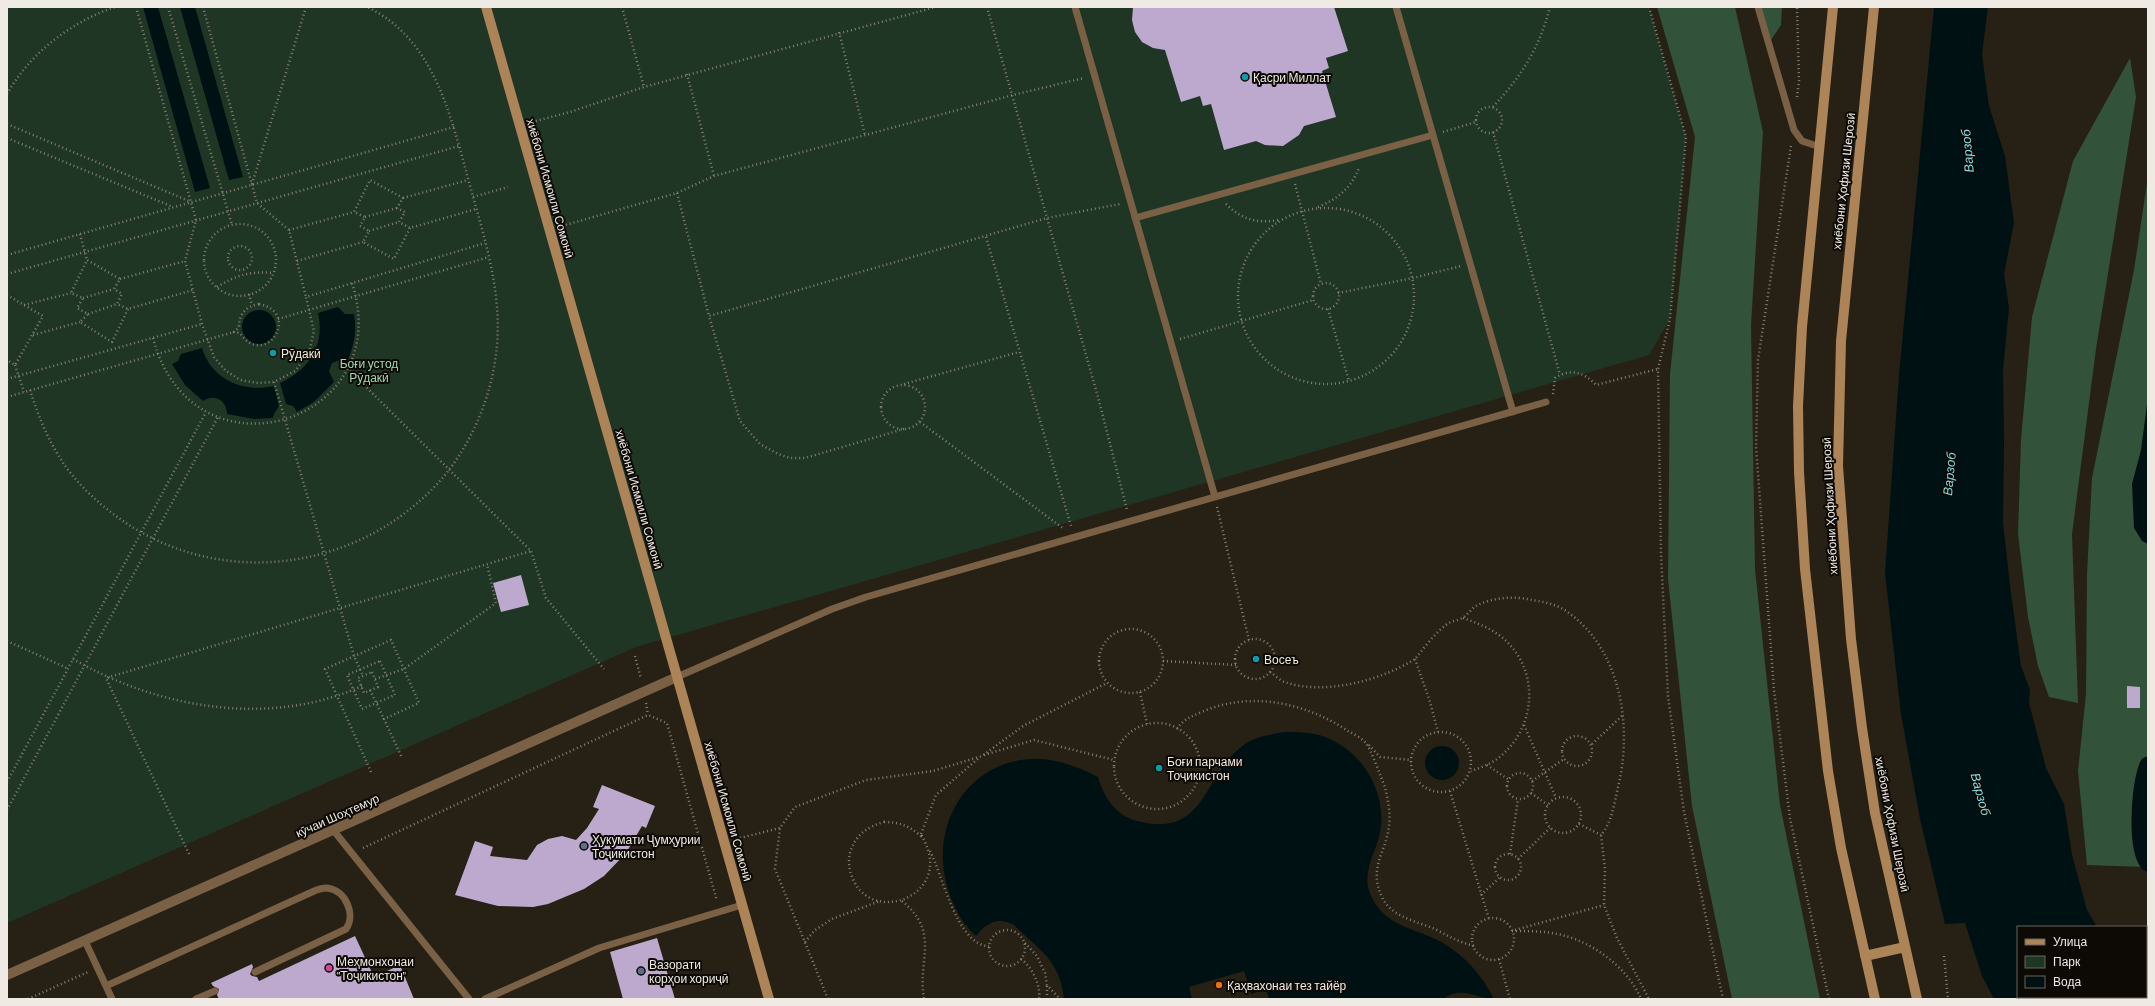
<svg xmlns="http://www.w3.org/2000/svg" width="2155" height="1006" font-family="Barlow,sans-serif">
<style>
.green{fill:#203625}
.forest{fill:#32523a}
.water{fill:#001113}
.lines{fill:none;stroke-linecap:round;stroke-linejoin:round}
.canal{stroke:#001113;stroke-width:17}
.building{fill:#bda9cd}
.path{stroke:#868077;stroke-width:2.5;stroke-dasharray:1 3;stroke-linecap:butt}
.lane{stroke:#7a6045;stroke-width:7}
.street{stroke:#7a6045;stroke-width:10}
.secondary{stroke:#ad8358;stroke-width:10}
.culture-dot{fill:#0f9aa8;stroke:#0d0a06;stroke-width:1.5}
.service-dot{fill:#5c6f8a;stroke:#0d0a06;stroke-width:1.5}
.hotel-dot{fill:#d1479c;stroke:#0d0a06;stroke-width:1.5}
.food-dot{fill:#e8710a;stroke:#0d0a06;stroke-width:1.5}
.labels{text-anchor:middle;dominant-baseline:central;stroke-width:4;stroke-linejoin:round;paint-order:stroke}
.poi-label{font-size:12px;fill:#efeae3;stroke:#0d0a06;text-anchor:start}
.street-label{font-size:12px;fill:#efeae3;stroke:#0d0a06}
.park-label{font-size:12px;fill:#9fd9ad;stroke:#0d0a06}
.water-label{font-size:13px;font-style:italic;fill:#83dbe0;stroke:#0d0a06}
</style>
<rect width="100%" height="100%" fill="#272015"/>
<path class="green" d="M7 7H1649L1686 137 1670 319 1649 355 636 647 7 923Z"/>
<path class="forest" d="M1657 7H1735L1763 132 1751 325 1755 569 1780 805 1820 999H1732L1692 806 1668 579 1670 374 1695 137Z
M1761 7H1782L1781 25 1771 40Z
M2130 58 2136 97 2096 349 2072 534 2078 703 2049 697 2038 666 2028 617 2018 534 2021 439 2032 317 2073 161Z
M2148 176V854L2144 867 2087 865 2078 771 2086 694 2087 574 2092 478 2134 270Z"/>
<path class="water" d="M143 7H158L210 188 195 192Z
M180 7H195L243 177 229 180Z
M1934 7H1988L1982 55 1989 106 2005 156 2014 223 2004 274 2009 308 2003 370 2004 441 2003 523 2010 586 2021 666 2030 690 2029 703 2046 768 2064 804 2072 855 2087 910 2097 927H2018V997H2122L2124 999 2146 997 2148 994V999H1994L1982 976 1965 923 1945 924 1920 819 1901 714 1885 573 1899 375Z
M338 307 345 314H354C357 331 354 346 347 362L342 359 332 363 329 371 334 382 314 402 297 412 293 406 286 404 280 383C310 369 325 345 318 313Z
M242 327a17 17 0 1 1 34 0a17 17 0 1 1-34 0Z
M202 348C211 379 243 393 274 386L279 406 274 414 273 418 254 419 227 414C227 400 214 393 203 401L185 385 172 364 178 361 181 354Z
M2148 397V544L2142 541 2134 528 2132 484 2141 450Z
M1284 732C1297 732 1312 732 1325 737 1361 751 1384 787 1381 825 1379 854 1354 874 1377 906 1391 925 1410 928 1431 937 1459 949 1481 973 1494 999 1477 999 1461 985 1444 999H1269L1266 989 1251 994 1244 971 1189 987 1192 999H1064C1060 960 1039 950 1014 925 998 916 986 923 976 936 958 920 948 896 944 872 935 812 977 756 1040 759 1061 760 1080 768 1098 777 1104 797 1115 815 1137 821 1205 839 1202 778 1241 747 1253 737 1268 735 1284 732Z
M1425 763a17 17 0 1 1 34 0a17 17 0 1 1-34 0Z"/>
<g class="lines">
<path class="canal" d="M2148 765C2140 785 2135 845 2148 863"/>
</g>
<path class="building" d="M1133 7H1334L1348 51 1326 58 1329 68 1322 71 1336 117 1304 126 1299 135 1283 146 1265 145 1256 141 1224 150 1211 104 1203 106 1200 96 1181 102 1165 50 1153 48 1142 42 1135 32 1132 20Z
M521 575 529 605 501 612 493 583Z
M2127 686 2140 687V708H2127Z
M602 785 655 806 646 828 642 826 626 853 604 876 584 889 548 904 533 907 498 906 455 895 475 841 493 847 490 856 527 860 537 845 548 839 562 836 576 840 587 828 599 809 593 807Z
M355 936 374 977 400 965 414 999H219L217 995 219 989 213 986 211 983 252 964 253 967 250 974 252 976 257 977 259 981Z
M657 938 675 999H623L610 952Z"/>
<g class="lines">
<path class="path" d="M136 7 196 220 185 261 202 324 214 357 225 370 240 380 258 383 274 382 295 371 309 353 314 331 306 297 485 243
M168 7 232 225
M203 7 257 203 289 230 306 297
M622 7 644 87
M987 7 1098 397 1127 510
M1649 7 1686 137 1670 319 1658 369 1661 554 1668 696 1684 812 1723 999
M839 32 865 135
M687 74 714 176
M7 94C30 53 71 22 115 7
M1797 97 1799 81 1797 7
M1493 107C1522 75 1539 49 1550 7
M1476 120a13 13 0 1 1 26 0a13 13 0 1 1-26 0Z
M532 122 570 112 644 87 936 7
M7 124 191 202
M1443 132 1476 122
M1493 132 1560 375
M7 138 173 207
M1791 146 1758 360 1756 447 1774 690 1790 818 1829 999
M252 184 306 7
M1295 184 1321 284
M677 193 709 316
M473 197 508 187
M403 198 468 180
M1226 204C1241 219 1257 224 1278 220
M1318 207C1338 199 1351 188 1359 168
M1238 296a88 88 0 1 1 176 0a88 88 0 1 1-176 0Z
M365 217 397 208
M204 260a36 36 0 1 1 72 0a36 36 0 1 1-72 0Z
M562 226 677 193 714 176 1013 95 1084 78
M410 228 394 259 363 242 369 231 360 226 365 217 354 212 370 180 403 198 397 208 405 212 399 222 410 228 476 209
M289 230 354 212
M369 231 399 222
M80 234 87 260
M986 237 1071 526
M228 258a12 12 0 1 1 24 0a12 12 0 1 1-24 0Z
M7 255 454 127
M297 261 363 242
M7 274 459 146
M120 279 185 261
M1313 296a13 13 0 1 1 26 0a13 13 0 1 1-26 0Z
M217 287C236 275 251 271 273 273
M1338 293 1413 278 1461 266
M249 294 252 305
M7 295 43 316 15 365 7 360
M83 298 114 289
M259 304C303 313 264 370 240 333L234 332 239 327C239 314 246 306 259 304Z
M24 305 71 293
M128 309 112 342 80 322 88 314 77 308 83 298 71 293 87 260 120 279 114 289 122 294 117 304 128 309 193 290
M1328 309 1349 381
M88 314 117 304
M278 319 489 257
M33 335 80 322
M153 338C192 487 398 424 352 283
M1180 339 1313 300
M15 365 24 392
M347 368 531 551 546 598 604 669
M7 379 202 324
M274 382 354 656 363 676
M904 384 1019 352
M881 407a22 22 0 1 1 44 0a22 22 0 1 1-44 0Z
M30 390C37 412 45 433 57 453 73 481 99 505 126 523 225 589 359 570 439 482 472 445 493 394 497 345 502 285 481 228 466 171 449 109 431 37 367 7
M1553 394 1555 378C1570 368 1584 372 1596 385L1658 369
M7 397 234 332
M920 422 1064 529
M904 429 805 458H790L778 454 760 444 740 421 709 316 1047 218 1120 204
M1217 507 1249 640
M2148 597V598
M1463 618C1480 624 1498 631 1510 645 1539 677 1534 726 1503 754 1494 763 1482 767 1471 771
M1099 661a32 32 0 1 1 64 0a32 32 0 1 1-64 0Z
M1235 659a20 20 0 1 1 40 0a20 20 0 1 1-40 0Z
M7 641 69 669
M635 656 641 679
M73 659C158 708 269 728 362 686
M1415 659 1430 702 1438 732
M380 661 395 695 362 709 347 675Z
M1163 661 1236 665
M372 672 378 687 364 693 358 678Z
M1270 672C1275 675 1280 681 1285 682 1324 696 1382 680 1415 659 1424 648 1434 634 1446 625 1450 621 1457 621 1462 618 1468 615 1471 609 1476 606 1492 597 1515 596 1532 600 1544 602 1556 604 1566 611 1621 648 1633 727 1618 787 1614 804 1612 822 1601 835L1605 869 1604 905 1617 938 1649 999
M375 679 404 669 496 603 487 564
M370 690 384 719
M1140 692 1147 724
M646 703 648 715
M1114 766a43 43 0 1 1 86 0a43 43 0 1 1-86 0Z
M1524 725 1556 798
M1177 729C1184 718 1193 716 1204 711 1252 691 1306 703 1348 731 1354 734 1361 738 1366 743 1370 747 1382 780 1385 787 1388 800 1391 814 1389 826 1386 853 1368 867 1382 897 1391 917 1416 921 1435 929 1448 936 1459 942 1474 946
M1411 762a30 30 0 1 1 60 0a30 30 0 1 1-60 0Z
M1562 751a15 15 0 1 1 30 0a15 15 0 1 1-30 0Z
M1592 744 1623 715
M1369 745 1380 757 1411 760
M984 755 1034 740 1114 760
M1487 765 1509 780
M371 772 325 669 391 640 419 703 384 719 402 758
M1507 786a13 13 0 1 1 26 0a13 13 0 1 1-26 0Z
M1532 781 1564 759
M7 782 206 412
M1450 791 1489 919
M1531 793 1548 805
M1545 815a18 18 0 1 1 36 0a18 18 0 1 1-36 0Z
M7 810 218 417
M884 822C900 822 909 826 921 836V834C925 842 929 850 930 859 934 902 870 920 853 879 849 871 848 862 850 853 855 835 867 827 884 822Z
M1579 824 1601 835
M921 834 936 795 980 757
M736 839 780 828
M363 848 648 715 667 723 717 901
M930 851C942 873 957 946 989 946
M1495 867a13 13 0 1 1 26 0a13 13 0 1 1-26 0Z
M189 854 106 678 531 551
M1510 854 1518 799
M1518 859 1550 828
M1481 895 1499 878
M902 901C941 933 917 960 924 999
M1472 939a21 21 0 1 1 42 0a21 21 0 1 1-42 0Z
M1515 930 1604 905
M989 948a18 18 0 1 1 36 0a18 18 0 1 1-36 0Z
M1512 931C1529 931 1546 931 1562 935 1594 943 1628 968 1641 999
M805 942 815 930 832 919 880 901
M1025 943 1037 956 1045 973 1047 985 1060 999
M1944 956 1948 999
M1021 959C1032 967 1041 985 1039 999
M1499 959 1510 999
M1047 986V999
M28 999 88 972
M828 999 775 869 780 828 795 807 866 780 933 771 982 756 1023 726 1107 683"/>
<path class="lane" d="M1075 7 1215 497
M1396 7 1513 412
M1758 7 1794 130 1802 141 1820 147
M1135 218 1433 135
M677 677 832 609 866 597 1546 402
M334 831 469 999
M85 941 112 999
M106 986 312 892C316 890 322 888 327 888 346 890 356 915 346 929L255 972
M196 999 215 991
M485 999 599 948 742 905"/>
<path class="street" d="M7 975 677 677"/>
<path class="secondary" d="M486 7 769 999
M1833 7 1802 327 1798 406 1799 472 1805 569 1828 771 1841 848 1875 999
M1874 7 1841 341 1838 466 1851 639 1862 728 1875 813 1917 999
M1865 956 1905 947"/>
</g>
<g class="culture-dot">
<circle cx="1245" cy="77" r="4"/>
<circle cx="273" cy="353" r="4"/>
<circle cx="1256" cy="659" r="4"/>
<circle cx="1159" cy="768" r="4"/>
</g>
<g class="service-dot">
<circle cx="584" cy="846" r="4"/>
<circle cx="641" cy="971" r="4"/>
</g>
<circle class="hotel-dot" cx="329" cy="968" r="4"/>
<circle class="food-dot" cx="1219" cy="985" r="4"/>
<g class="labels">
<g class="poi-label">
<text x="1253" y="77">Қасри Миллат</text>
<text x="281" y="353">Рӯдакӣ</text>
<text x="1264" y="659">Восеъ</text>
<text x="1167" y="761">Боғи парчами<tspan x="1167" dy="14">Тоҷикистон</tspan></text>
<text x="592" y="839">Ҳукумати Ҷумҳурии<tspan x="592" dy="14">Тоҷикистон</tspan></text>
<text x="337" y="961">Меҳмонхонаи<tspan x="337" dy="14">"Тоҷикистон"</tspan></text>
<text x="649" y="964">Вазорати<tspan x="649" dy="14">корҳои хориҷӣ</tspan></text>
<text x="1227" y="985">Қаҳвахонаи тез тайёр</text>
</g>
<g class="street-label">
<text transform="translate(1843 181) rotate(-84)">хиёбони Ҳофизи Шерозӣ</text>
<text transform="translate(551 188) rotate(74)">хиёбони Исмоили Сомонӣ</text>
<text transform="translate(640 499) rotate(74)">хиёбони Исмоили Сомонӣ</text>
<text transform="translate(1829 506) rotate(-93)">хиёбони Ҳофизи Шерозӣ</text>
<text transform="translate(729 811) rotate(74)">хиёбони Исмоили Сомонӣ</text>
<text transform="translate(337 815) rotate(-24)">кӯчаи Шоҳтемур</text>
<text transform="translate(1893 824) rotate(79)">хиёбони Ҳофизи Шерозӣ</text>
</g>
<g class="park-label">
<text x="369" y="363">Боғи устод<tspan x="369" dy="14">Рӯдакӣ</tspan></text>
</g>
<g class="water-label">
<text transform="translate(1967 151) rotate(-95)">Варзоб</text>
<text transform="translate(1949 474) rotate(-85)">Варзоб</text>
<text transform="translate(1981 794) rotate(75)">Варзоб</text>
</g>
</g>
<rect width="2155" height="1006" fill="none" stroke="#efeae3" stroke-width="16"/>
<rect x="2017" y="926" width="130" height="72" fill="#0d0a06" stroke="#67645e"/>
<rect x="2025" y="939" width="20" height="6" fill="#ad8358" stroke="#67645e"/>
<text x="2053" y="946" font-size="12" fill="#efeae3">Улица</text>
<rect x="2025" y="956" width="20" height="12" fill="#203625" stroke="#67645e"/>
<text x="2053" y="966" font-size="12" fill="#efeae3">Парк</text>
<rect x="2025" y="976" width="20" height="12" fill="#001113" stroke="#67645e"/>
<text x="2053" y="986" font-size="12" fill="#efeae3">Вода</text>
</svg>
